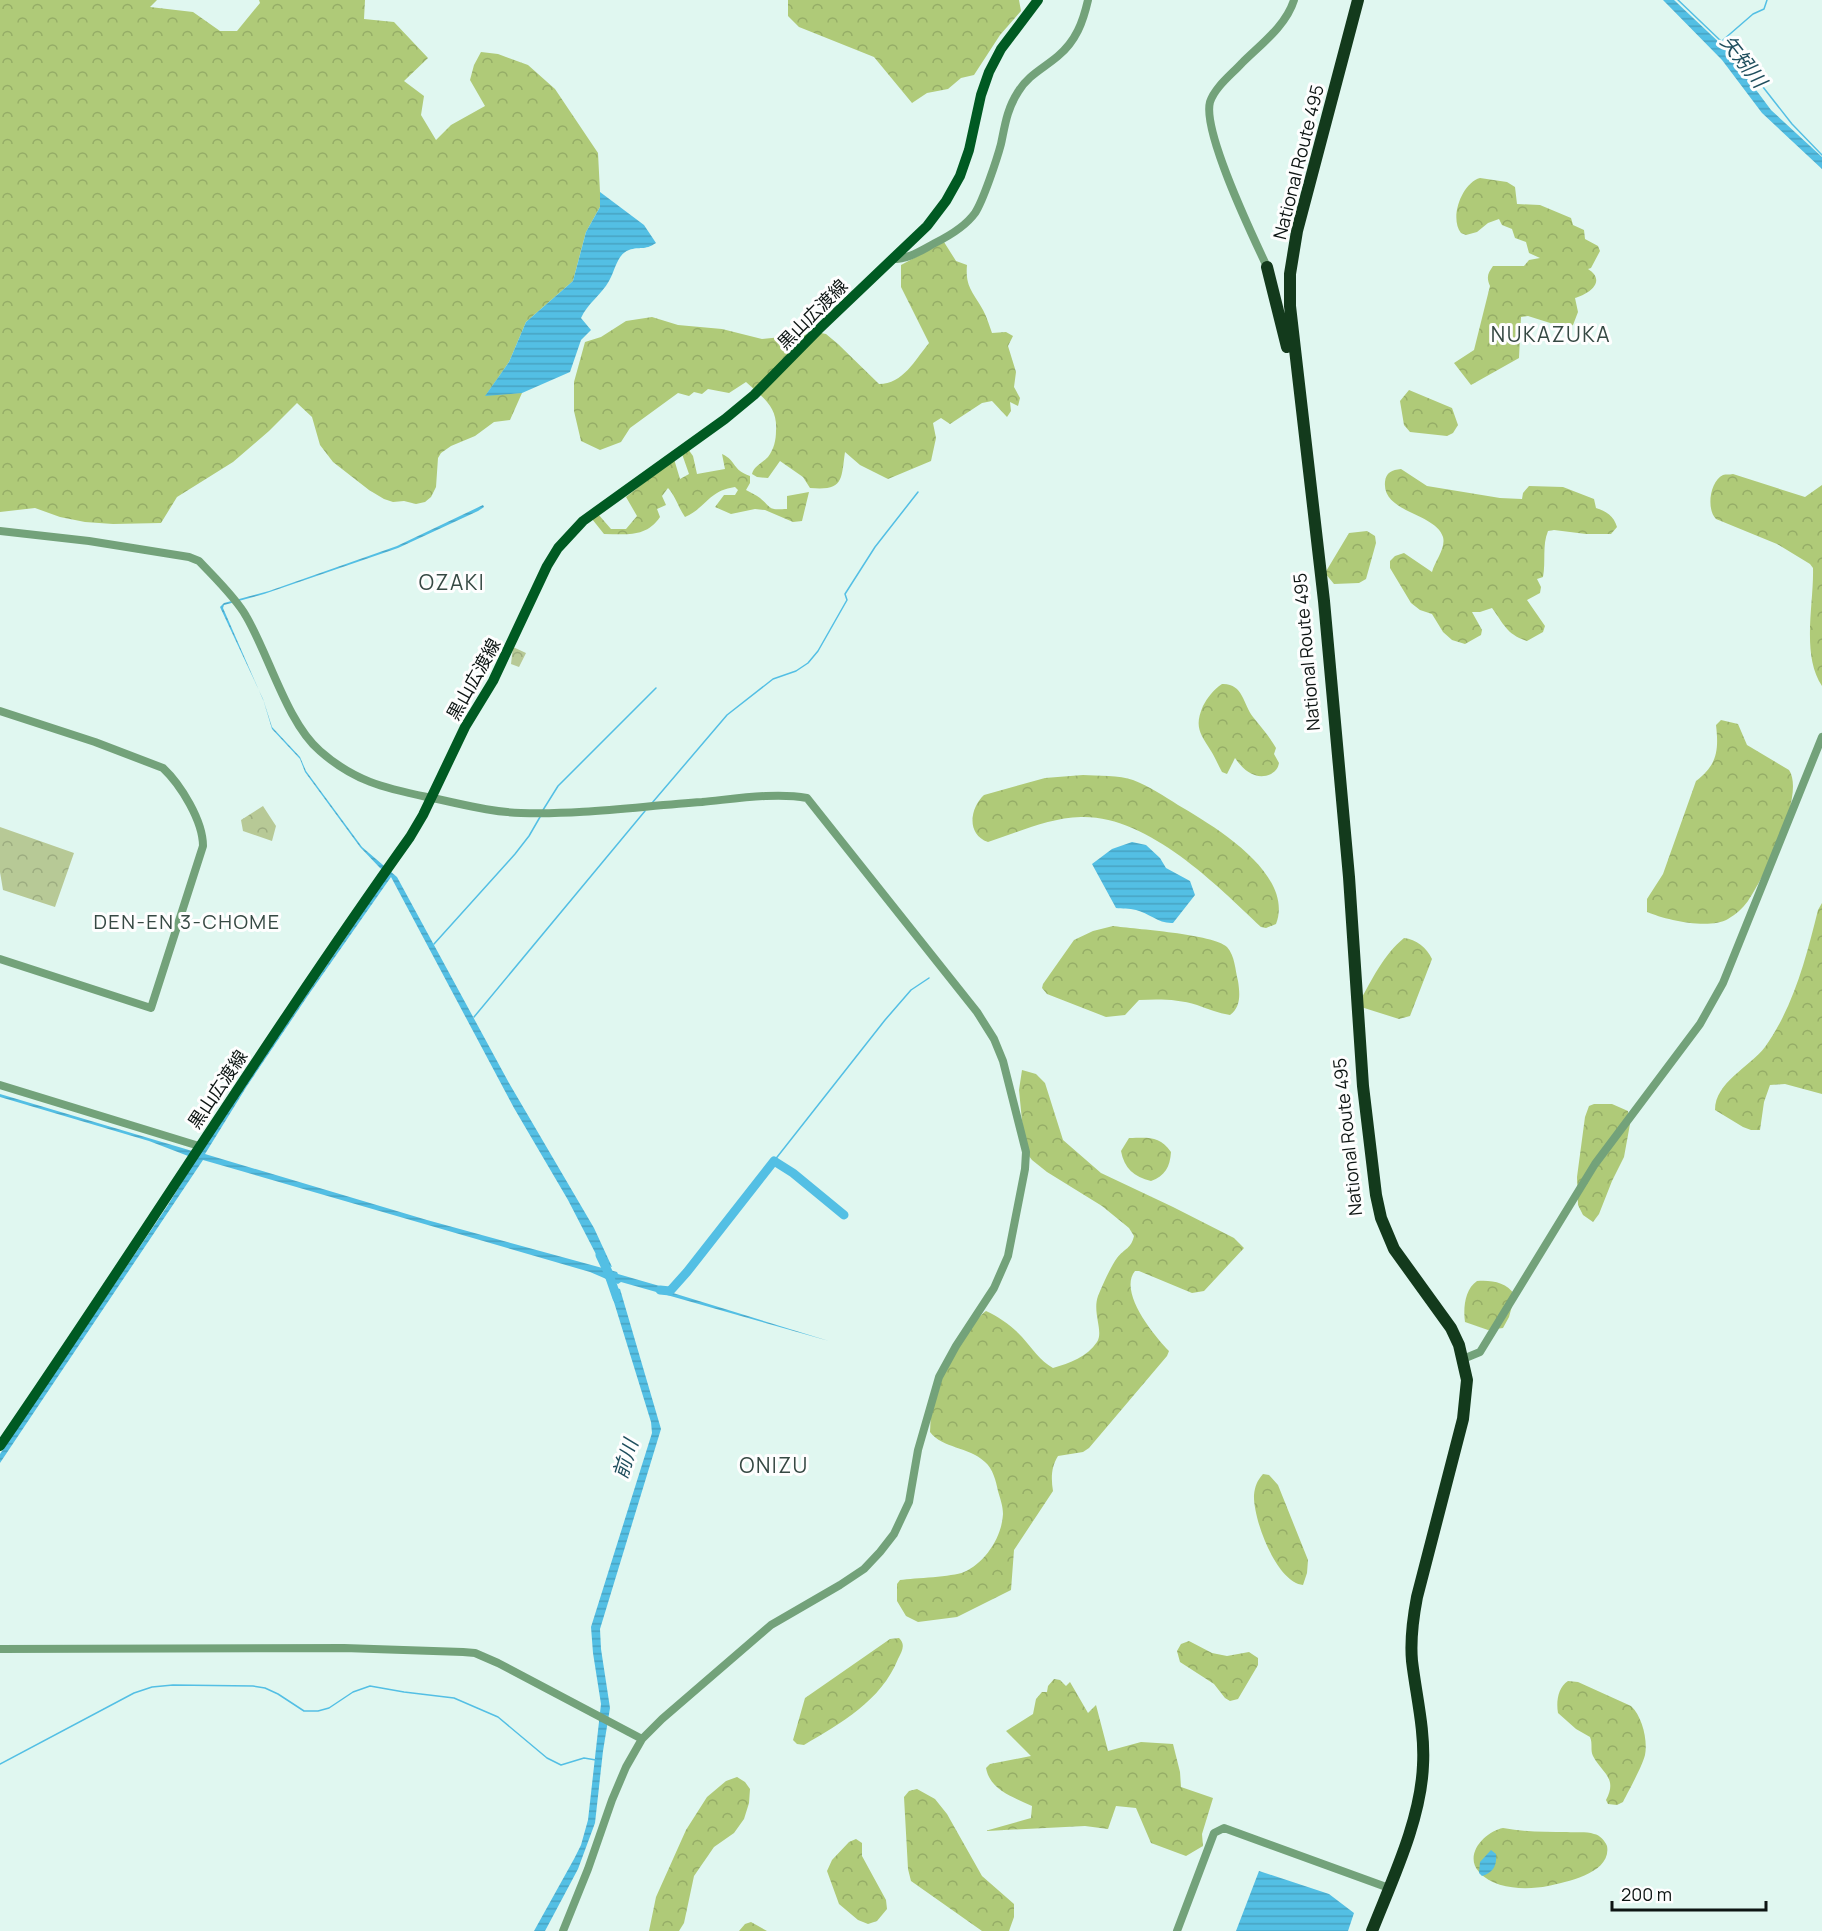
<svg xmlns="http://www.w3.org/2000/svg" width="1822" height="1931" font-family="Manrope,'Noto Sans JP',sans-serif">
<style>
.forest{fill:url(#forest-crowns)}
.park{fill:url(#park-crowns)}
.water{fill:url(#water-rules)}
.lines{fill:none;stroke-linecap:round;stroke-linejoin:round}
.stream{stroke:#53bfe4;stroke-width:1.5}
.river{stroke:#53bfe4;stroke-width:9}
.minor{stroke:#73a27a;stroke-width:8}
.major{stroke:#005a22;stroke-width:10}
.highway{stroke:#133a1c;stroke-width:12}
.labels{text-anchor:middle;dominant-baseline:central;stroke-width:6;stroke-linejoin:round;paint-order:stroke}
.street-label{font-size:18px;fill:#0d1513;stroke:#fefefe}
.water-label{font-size:20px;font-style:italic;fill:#1f4e5d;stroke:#fefefe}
.neighbourhood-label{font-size:20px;letter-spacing:1.5px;fill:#364943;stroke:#fefefe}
.quarter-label{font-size:21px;letter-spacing:1.5px;fill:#364943;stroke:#fefefe}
</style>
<defs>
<pattern id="forest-crowns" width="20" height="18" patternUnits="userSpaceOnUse" patternTransform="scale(1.5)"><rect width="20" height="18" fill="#afca78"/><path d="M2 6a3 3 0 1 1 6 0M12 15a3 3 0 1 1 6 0" fill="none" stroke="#95ad67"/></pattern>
<pattern id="park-crowns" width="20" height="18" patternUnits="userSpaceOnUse" patternTransform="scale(1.5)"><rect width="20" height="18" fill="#b7c996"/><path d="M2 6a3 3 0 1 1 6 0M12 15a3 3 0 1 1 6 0" fill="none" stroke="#9cac80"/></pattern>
<pattern id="water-rules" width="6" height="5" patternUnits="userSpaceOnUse" patternTransform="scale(1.5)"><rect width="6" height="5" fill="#53bfe4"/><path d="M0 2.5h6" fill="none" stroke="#47a3c3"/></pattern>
</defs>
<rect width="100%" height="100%" fill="#e0f7f0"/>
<path class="forest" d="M0 0H157L150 7 193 12 220 31H237L260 3 259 0H365L364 19 394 22 428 58 404 81 424 96 421 115 436 140 451 125 485 106 470 80 474 65 481 52 498 54 528 65 555 89 598 153 600 192V207L586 232 573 281 526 322 509 362 486 395 522 393 510 420 494 422 475 436 451 446 441 453 438 458 436 487 431 497 425 502 416 504 404 501 393 502 384 499 369 490 333 462 320 445 312 417 297 403 269 431 233 462 177 497 161 523 113 524 85 522 60 517 35 508 0 512Z
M788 0H1019L1021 11 1000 35 974 75 961 78 948 89 927 93 912 103 874 57 799 27 788 16Z
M1480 178 1507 182 1515 187 1517 204 1540 205 1571 218 1573 225 1584 230 1585 239 1598 246 1600 251 1591 268 1588 269C1607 281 1589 294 1575 298L1578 312 1573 325 1566 328 1528 316 1521 317 1519 358 1471 385 1454 363 1474 350 1490 286C1486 277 1488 273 1493 266H1524L1529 260 1540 258 1529 253 1526 242 1515 238 1512 229 1502 225 1499 219 1488 223 1477 232 1466 235 1461 233C1449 218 1462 183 1480 178Z
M944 242 956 261 967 265C965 287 973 292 983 310 987 317 989 325 992 333L1006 332 1013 336 1008 346 1016 372 1014 387 1020 398 1018 406 1010 402 1011 411 1007 417 992 401 982 403 950 424 941 418 933 423 936 438 931 461 888 479 860 465 845 452C841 480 844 491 810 488L803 477 780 461 768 478 757 477 752 474C754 466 762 463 768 457 774 449 776 440 776 431 778 406 762 397 746 382L729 393 708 389 702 394 694 392 689 396 678 393 630 428 621 442 600 450 581 441 574 411V382L585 342 601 337 626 321 652 317 678 325 722 329 762 339 821 333 826 334 838 344 879 384C903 384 915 360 929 343L901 287V265Z
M1409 390 1452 408 1458 425 1453 433 1447 436 1410 432 1404 425 1400 401Z
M688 449 693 456 697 474 725 469 722 454C737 461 732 470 750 476V483L746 490C750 492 756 495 760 498 773 509 767 510 787 509V496L809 492 802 521 793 522 765 510 755 509 731 514 715 507 724 495H735L738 490 735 487C708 491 707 507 685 517 678 507 676 497 668 488L662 496 666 505 657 509 660 517C646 538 626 534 604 534L592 519 598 514 611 529H626L637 516 626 497 674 459 680 479 689 474 682 454Z
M1401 469 1427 486 1500 498 1522 499 1523 493 1529 486 1563 487 1594 499 1596 508C1606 511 1614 516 1617 527L1611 534H1586L1554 530 1548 531C1542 545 1546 562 1543 577L1537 579 1541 587 1540 593 1527 600 1545 626 1543 632 1527 641C1506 634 1504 624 1492 608L1480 612H1472L1482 630 1481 635 1465 644 1452 640 1443 632 1432 614 1420 610 1411 603 1390 568V561L1395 556 1404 553 1432 572C1435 561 1446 548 1443 537 1436 513 1382 513 1385 482 1386 472 1392 470 1401 469Z
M1733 474 1805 497 1822 485V686C1801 655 1814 604 1813 568L1810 564 1777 544 1716 519C1706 509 1710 481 1723 475 1726 474 1729 475 1733 474Z
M1367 531 1375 536 1376 543 1366 579 1359 583 1334 584 1325 573 1349 533Z
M1222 684C1243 683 1243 704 1253 717 1261 727 1269 736 1276 748L1274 754 1279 763C1278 768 1276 771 1271 774 1256 781 1243 770 1235 758L1227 774 1222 772C1218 765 1215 757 1211 751 1200 733 1194 727 1203 706 1208 697 1213 690 1222 684Z
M1721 720 1738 724 1747 745 1789 770C1806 795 1764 877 1748 901 1743 908 1735 915 1728 919 1709 930 1666 920 1647 912V899L1663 874 1696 781C1717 765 1719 751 1716 725Z
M1083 775C1097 776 1120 775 1133 780 1149 786 1164 796 1178 805 1214 826 1295 874 1276 924L1266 928 1261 927C1216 884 1147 815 1081 817 1048 818 1019 832 988 842 966 834 970 808 984 795L1045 778Z
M1822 903V1094L1785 1084 1770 1085 1764 1102 1760 1130H1751L1743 1127 1715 1110C1715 1082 1750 1067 1765 1047 1794 1006 1806 958 1818 910Z
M1113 926C1134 929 1214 934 1227 947 1235 956 1235 969 1238 981 1240 994 1241 1007 1230 1015 1218 1013 1208 1009 1197 1005 1178 999 1159 999 1139 1000L1125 1015 1106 1017 1047 994 1042 988 1043 984 1074 940 1093 931Z
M1404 938C1416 939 1427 948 1432 959L1410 1016 1399 1019 1361 1007 1359 1003C1371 981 1384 954 1404 938Z
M1022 1070 1036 1074 1045 1083 1063 1140 1101 1173 1173 1207 1234 1238 1244 1248 1204 1291 1192 1293 1139 1271H1135C1118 1292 1154 1336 1169 1351L1167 1356 1089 1448 1083 1452 1058 1456C1051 1467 1051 1479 1053 1491L1014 1550 1011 1590 957 1617 918 1622 906 1616 897 1601V1584L900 1580C915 1578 952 1577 964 1572 985 1563 1002 1537 1003 1514 1003 1506 1000 1498 998 1491 996 1481 993 1469 985 1462 968 1446 943 1449 930 1432 931 1420 930 1406 934 1395 940 1377 972 1320 986 1311 999 1317 1012 1326 1022 1337 1032 1348 1040 1361 1053 1368 1070 1363 1087 1357 1097 1342 1104 1331 1092 1313 1098 1296 1103 1284 1110 1268 1117 1258 1125 1248 1131 1249 1134 1236L1129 1228 1102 1206 1047 1172 1032 1160 1025 1151 1019 1090Z
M1594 1104H1612L1628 1111 1630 1124 1624 1157 1612 1181 1599 1214 1593 1222 1583 1215 1578 1205 1577 1177 1585 1117 1589 1106Z
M1129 1138C1148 1138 1159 1135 1171 1152 1170 1167 1165 1176 1151 1181 1134 1177 1124 1168 1121 1151Z
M1477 1281C1492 1280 1506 1282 1515 1295L1509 1317 1503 1328 1488 1330 1465 1322C1463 1308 1465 1289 1477 1281Z
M1263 1474 1269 1475 1278 1485 1308 1560 1307 1573 1303 1585C1276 1582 1253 1519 1254 1495 1255 1486 1257 1481 1263 1474Z
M899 1638C906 1645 902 1651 898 1659 881 1701 841 1723 804 1745L797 1744 793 1740 805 1698 890 1639Z
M1189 1641 1212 1653 1227 1656 1249 1652 1258 1658V1665L1238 1699 1230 1701 1225 1698 1214 1684 1180 1662 1177 1651 1181 1644Z
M1054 1679 1060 1680 1066 1686 1070 1682 1088 1713 1096 1705 1108 1751 1141 1742 1173 1744 1180 1772 1181 1787 1213 1798 1202 1834 1203 1846 1186 1856 1151 1843 1136 1808 1116 1806 1108 1829 1085 1826 985 1831 1031 1818 1032 1806C1013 1797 990 1790 986 1768L990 1764 1031 1756 1006 1731 1033 1714 1036 1699 1042 1692H1047L1048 1686Z
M1568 1681 1578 1682 1631 1706C1642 1716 1648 1740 1645 1755 1642 1767 1629 1790 1623 1802L1617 1805 1608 1804 1606 1800C1618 1778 1602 1773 1593 1756 1590 1750 1593 1744 1590 1737L1576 1729 1558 1713C1556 1702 1558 1687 1568 1681Z
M737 1777 745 1782 750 1789 749 1803 744 1819 734 1833 714 1847 694 1876 684 1923 679 1931H649L656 1897 686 1830 707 1797 726 1781Z
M917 1789 935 1799 947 1814 982 1876 1014 1904V1917L1009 1931H982L911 1881 908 1869 904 1797 909 1791Z
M1503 1828C1524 1832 1545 1832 1567 1832 1575 1833 1586 1831 1594 1834 1600 1835 1605 1841 1607 1846 1612 1873 1567 1882 1548 1886 1527 1890 1495 1890 1479 1872 1463 1854 1486 1831 1503 1828Z
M856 1839 862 1843V1856L886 1900 887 1909 877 1921 868 1924 858 1920 839 1904 827 1871 832 1860 849 1842Z
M751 1922 767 1931H739L745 1924Z"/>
<path class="park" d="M513 647 526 653 519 667 511 664Z
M263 806 276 826 272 841 243 831 241 820Z
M0 827 74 853 55 907 3 890 0 872Z"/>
<path class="water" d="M1663 0H1674L1724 47 1771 110 1822 157V169L1762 113 1722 60Z
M600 192 644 225 656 243C644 251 640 246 629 250 617 254 615 271 609 281 602 294 587 304 581 318L591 330 581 340 570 372 522 393 485 396 509 362 526 322 573 281 586 232 600 207Z
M483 505 484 507 478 511 398 548 264 594 224 605 223 608 264 702 272 727 300 757 306 771 362 847 397 877 509 1083 594 1228 612 1267 601 1264 568 1200 514 1108 391 877 309 994 247 1086 205 1154 427 1220 617 1272 618 1274 670 1289 673 1293 829 1341 621 1282 618 1284 590 1272 203 1160 0 1463V1454L168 1205 196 1159 149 1141 0 1097V1094L199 1153 389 874 380 868 360 847 305 772 300 759 272 729 263 699 220 607 224 603 269 591 397 546Z
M1132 842 1146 845 1160 858 1166 868 1190 881 1195 895 1173 923C1159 924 1149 913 1136 910 1129 908 1122 909 1116 908L1092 864 1112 849Z
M609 1286 620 1289 661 1429 600 1629 601 1649 610 1708 603 1751 595 1823 578 1869 545 1931H534L574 1859 581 1845 588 1820 601 1704 593 1653 591 1627 652 1433 651 1422Z
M1491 1850 1496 1854C1497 1865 1494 1872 1482 1876L1479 1873 1480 1862Z
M1259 1871 1329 1894 1354 1913 1348 1931H1236Z"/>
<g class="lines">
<path class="stream" d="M1678 0 1745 64 1792 124 1822 155
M1723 40 1753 14 1764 9 1767 0
M652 803 727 715 773 679 796 671 808 663 818 651 847 600 845 594 875 547 918 492
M543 810 558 786 656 688
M434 944 515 854 529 836 540 817
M474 1017 645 811
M774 1161 885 1020 911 990 929 978
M0 1764 134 1693 152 1687 173 1685 253 1686 265 1688 278 1694 304 1711H318L329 1708 353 1692 370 1686 404 1692 454 1698 498 1717 547 1758 561 1765 584 1758 596 1760"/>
<path class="river" d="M600 1255 608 1272 617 1298
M660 1290 670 1291 687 1272 774 1161 793 1173 844 1215"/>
<path class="minor" d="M892 259C909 259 920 251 935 243 949 236 965 227 975 213 983 201 997 159 1001 144 1005 125 1007 109 1018 92 1028 75 1044 68 1058 56 1076 41 1083 22 1088 0
M1269 271C1254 239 1202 132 1210 102 1215 87 1231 75 1242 63 1260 45 1286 26 1294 0
M0 531 89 541 189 557 199 561C214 577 236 598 246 616 269 655 287 723 320 751 354 781 384 788 427 797 458 803 489 812 521 813 581 815 642 806 702 802 734 799 776 792 807 798L977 1012 994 1039 1003 1061 1026 1152 1025 1169 1008 1256 994 1288 956 1346 939 1377 918 1450 909 1502 894 1534 880 1552 864 1569 840 1585 771 1625 662 1719 642 1739 626 1767 612 1800 588 1869 563 1931
M0 711 95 742 163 768C181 785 203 821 203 846L151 1008 0 959
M0 1085 199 1146
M1463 1359 1480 1352 1595 1164 1700 1024 1723 983 1822 737
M0 1649 344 1648 463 1652 475 1653 498 1663 642 1739
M1177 1931 1214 1833 1224 1828 1389 1888"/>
<path class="major" d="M0 1446C139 1244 268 1036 410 837L423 815 465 727 493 681 547 566 558 548 583 521 725 419 754 395 819 329 927 226 946 201 960 176 969 150 981 95 989 72 1001 49 1038 0"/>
<path class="highway" d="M1358 0 1297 231 1290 274V306L1324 601 1349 877 1363 1086 1376 1195 1381 1218 1394 1249 1451 1328 1459 1345 1467 1380 1463 1419 1417 1597C1413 1618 1410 1639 1412 1661 1416 1695 1425 1730 1423 1765 1421 1820 1392 1880 1372 1931
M1267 267 1287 347"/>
</g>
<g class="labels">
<g class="street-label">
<text transform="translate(1298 162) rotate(-76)">National Route 495</text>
<text transform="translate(812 314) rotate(-45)">黒山広渡線</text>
<text transform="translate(1306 652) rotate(-95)">National Route 495</text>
<text transform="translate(473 679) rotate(-61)">黒山広渡線</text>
<text transform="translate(217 1089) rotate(-56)">黒山広渡線</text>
<text transform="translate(1347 1137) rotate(-96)">National Route 495</text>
</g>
<g class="water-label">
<text transform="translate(1744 61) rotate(52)">矢矧川</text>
<text transform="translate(625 1459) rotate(-73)">前川</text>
</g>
<g class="neighbourhood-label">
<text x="187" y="921">DEN-EN 3-CHOME</text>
</g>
<g class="quarter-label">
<text x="1551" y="334">NUKAZUKA</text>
<text x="452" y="582">OZAKI</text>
<text x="774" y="1465">ONIZU</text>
</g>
</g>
<path d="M1612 1901v9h154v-9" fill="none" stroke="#0d1513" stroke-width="3"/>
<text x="1621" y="1901" font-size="18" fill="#0d1513" stroke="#fefefe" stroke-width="4.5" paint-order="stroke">200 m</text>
</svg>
